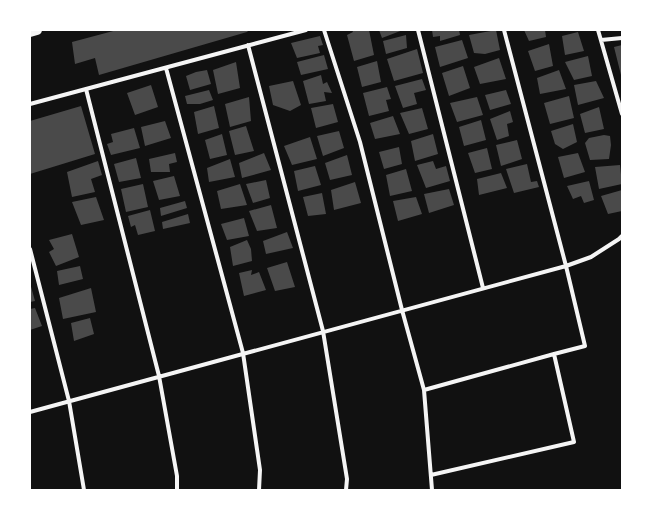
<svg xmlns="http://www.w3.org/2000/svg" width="652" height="520" font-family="'Golos Text',sans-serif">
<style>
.building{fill:#4a4a4a}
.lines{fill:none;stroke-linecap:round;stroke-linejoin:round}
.minor{stroke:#f5f5f5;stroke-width:4}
.primary{stroke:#f5f5f5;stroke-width:10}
</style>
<rect width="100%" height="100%" fill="#111"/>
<path class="building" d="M117 30H249L247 32 99 75 95 58 75 64 72 42Z
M352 30H369L374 55 354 61 347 35 353 32Z
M379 30H403L382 38Z
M432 30H459L460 35 440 41V36L433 37Z
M496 30 500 50 485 54 474 53 469 35Z
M524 30H545L546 37 529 41Z
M578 32 584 51 565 55 562 36Z
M406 35 407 48 386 54 383 41Z
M320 36 323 45 318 46 320 53 297 58 291 43Z
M462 40 468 58 440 67 435 47Z
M549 44 553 66 535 71 528 51Z
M622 45V75H621L614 47Z
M417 49 423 73 394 81 387 59Z
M324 55 328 69 301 75 297 62Z
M588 56 592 76 574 80 565 62Z
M499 58 506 79 480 84 474 67Z
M377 61 381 82 362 87 357 67Z
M236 62 240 88 218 94 213 70Z
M463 66 470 88 449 96 442 73Z
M207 70 211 84 190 90 186 76 196 72Z
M559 70 566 89 540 94 537 78Z
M321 75 323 84 327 82 332 93 324 92 326 101 309 104 303 81Z
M422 79 426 90 414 93 417 104 403 108 395 86Z
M293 81 301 105 290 111 273 105 269 86Z
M596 81 604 98 578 105 574 85Z
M151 85 158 107 135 115 127 93Z
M387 87 391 99 386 100 389 111 369 116 363 93Z
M209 90 213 100 200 104H187L185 96Z
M506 90 511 104 490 110 485 95Z
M569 96 574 118 550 124 544 103Z
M249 97 251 121 230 127 225 104Z
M477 97 483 115 457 122 450 103Z
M333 104 338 122 316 128 311 108Z
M81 106 95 154 30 174V121Z
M214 106 219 128 198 134 194 112Z
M599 107 604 129 585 133 580 114Z
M422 108 428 129 409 134 400 113Z
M510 111 513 122 507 124 509 136 497 140 490 119Z
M393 116 400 134 375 139 370 123Z
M481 120 486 140 464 146 459 127Z
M165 121 171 138 145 146 141 127Z
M573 124 577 142 563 149 555 144 551 131Z
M246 126 254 151 235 155 229 131Z
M134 128 140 148 111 155 107 144 113 142 111 134Z
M339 131 344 148 323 156 317 136Z
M222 134 227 155 210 159 205 140Z
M433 134 438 154 415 161 411 141Z
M604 135 610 136 611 145 609 159 590 160 585 143 589 138Z
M310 137 317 159 292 165 284 146Z
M517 140 522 159 501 166 496 145Z
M399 147 402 164 384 169 379 152Z
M487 148 492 169 475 173 468 153Z
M175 153 177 162 169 164 170 172H151L149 159Z
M264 153 271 170 242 178 239 163Z
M578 153 585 172 564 178 558 157Z
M347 155 352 175 330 180 325 163Z
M136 158 141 178 119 182 114 164Z
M230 159 235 177 209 182 207 168Z
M98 161 102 175 91 179 95 192 72 197 67 172Z
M433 161 436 169 446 166 450 181 426 188 417 165Z
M527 164 531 182 537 181 539 187 514 193 506 169Z
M620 165 622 184 599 189 595 167Z
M315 166 321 185 298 191 294 171Z
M406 169 412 191 390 196 386 175Z
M501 173 507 188 479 195 477 179Z
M174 176 180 196 159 200 153 181Z
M266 180 270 198 253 203 246 184Z
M589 181 594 200 584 203 581 196 573 199 567 186Z
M355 182 361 203 334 210 331 190Z
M143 184 148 207 126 212 121 189Z
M240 184 247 205 221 209 217 191Z
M449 189 454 205 429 213 424 194Z
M622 190V211L608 214 601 196Z
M322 193 326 214 308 216 303 197Z
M96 197 104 220 81 225 72 202Z
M416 197 422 214 398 221 393 201Z
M185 201 187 208 161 216 160 208Z
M271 205 277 228 257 231 249 211Z
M150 210 155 231 138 235 135 225 131 227 128 216Z
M188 214 190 223 163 229 162 222Z
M244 218 249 236 227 240 221 224Z
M287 232 293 248 266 254 263 241Z
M72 234 79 257 56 266 49 252 54 249 49 240Z
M247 240 251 249 252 261 233 266 230 247Z
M287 262 295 287 275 291 267 268Z
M80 266 83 279 59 285 57 271Z
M252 270 251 275 259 272 266 290 244 296 239 273Z
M30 283 35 301 30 302Z
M91 288 96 312 63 319 59 298Z
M35 308 42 326 30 330V309Z
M90 318 94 334 74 341 71 323Z"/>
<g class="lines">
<path class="minor" d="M324 30 360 142 402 310 424 390 432 490
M418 30 483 288
M598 30 622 114
M601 40 622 38
M248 45 323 331 347 479 346 490
M166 68 243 353 260 470 259 490
M86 89 159 376 177 476V490
M30 104 306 30
M30 249 69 401 84 490
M424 390 554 354
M30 412 566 266 591 257 619 239 622 236
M431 475 574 442 554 354 585 346 566 266 504 30"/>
<path class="primary" d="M30 32 37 30"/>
</g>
<rect width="652" height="520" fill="none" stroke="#ffffff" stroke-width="62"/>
</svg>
